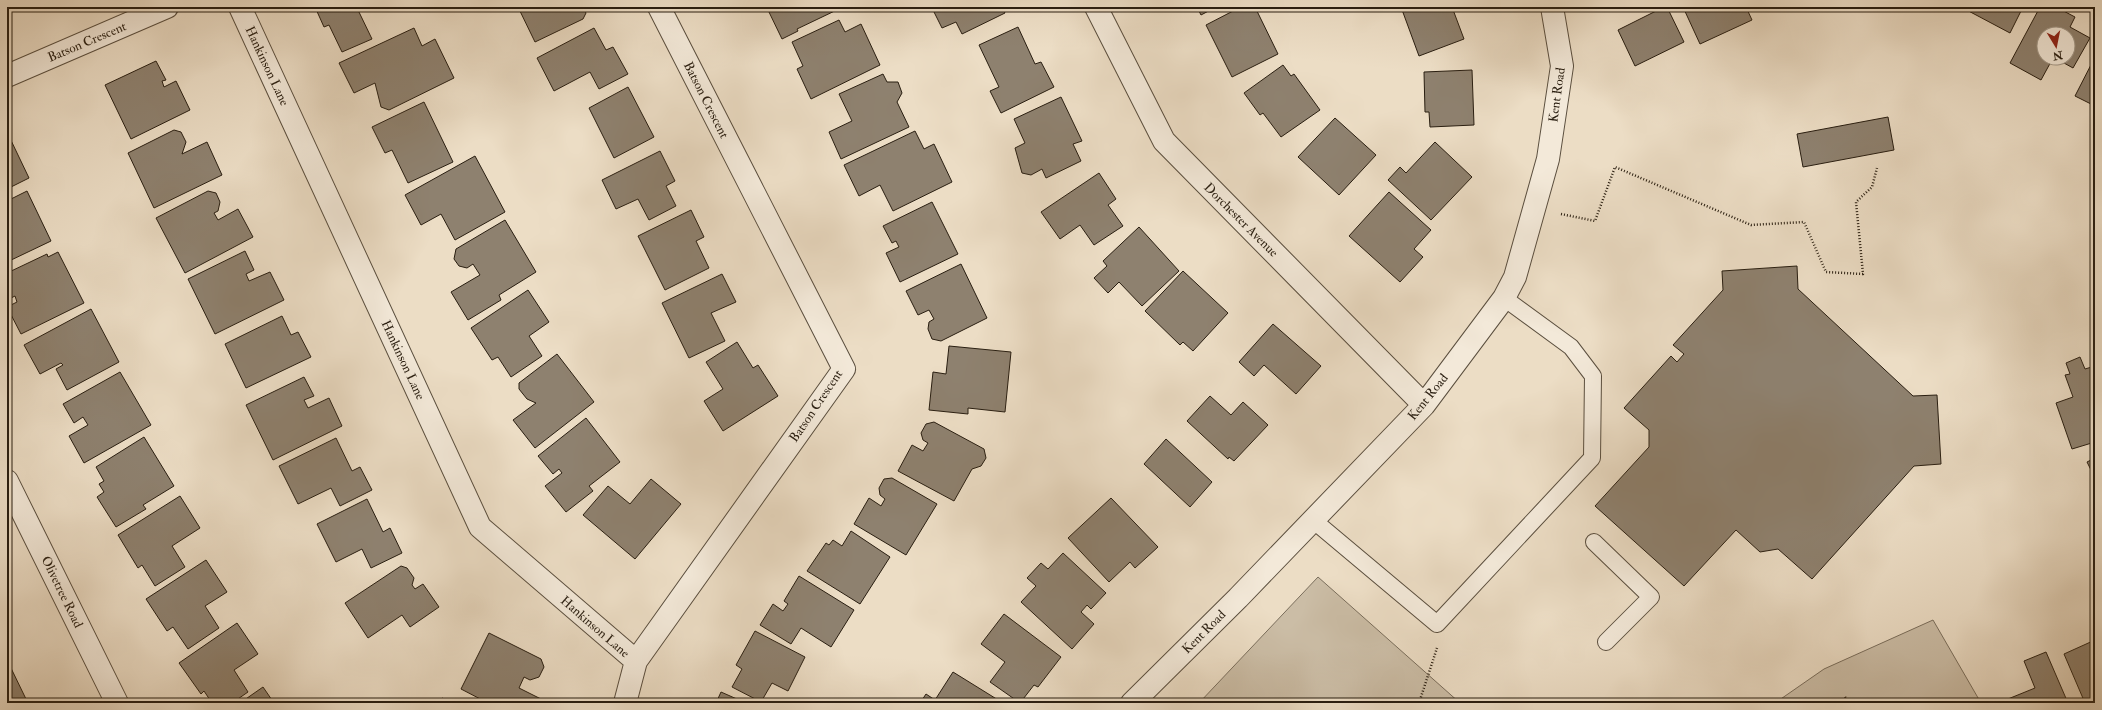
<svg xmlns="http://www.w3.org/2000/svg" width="2102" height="710" font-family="'IM FELL Double Pica',serif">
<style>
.green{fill:#cbbda6;stroke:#7a6e5c}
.building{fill:#8e816f;stroke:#291e11}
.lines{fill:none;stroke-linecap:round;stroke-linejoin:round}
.service-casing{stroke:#5a4e3e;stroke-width:18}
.minor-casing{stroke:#5a4e3e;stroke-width:24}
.path{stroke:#291e11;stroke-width:2.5;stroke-dasharray:1 2;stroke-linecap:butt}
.service{stroke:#f3e9d9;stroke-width:16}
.minor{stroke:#f3e9d9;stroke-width:22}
.labels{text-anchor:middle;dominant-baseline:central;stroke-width:3;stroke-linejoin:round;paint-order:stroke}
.street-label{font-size:13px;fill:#291e11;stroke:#f3e9d9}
</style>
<rect width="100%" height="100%" fill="#ecddc5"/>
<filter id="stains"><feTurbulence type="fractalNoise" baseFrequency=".005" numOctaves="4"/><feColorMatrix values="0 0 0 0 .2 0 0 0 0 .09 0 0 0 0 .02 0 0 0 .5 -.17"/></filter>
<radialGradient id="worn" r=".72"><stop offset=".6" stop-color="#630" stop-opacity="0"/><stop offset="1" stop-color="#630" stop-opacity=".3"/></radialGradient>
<path class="green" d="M1318 577 1460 703H1199Z
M1933 620 1981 703H1775L1824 669Z"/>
<path class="building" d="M315 7H364L358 10 372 39 342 52 329 25 324 27Z
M518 7H583L586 13 583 19 535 42Z
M773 7H843L797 29 798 31 782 39 768 10Z
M935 7H1002L1005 13 962 34 956 22 942 28 932 8Z
M1197 7H1216L1201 15Z
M1231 7H1255L1278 54 1232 77 1206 25 1233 11Z
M1401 7H1452L1464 39 1419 56Z
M1664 7H1667L1684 42 1635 66 1618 30Z
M1683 7H1746L1752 20 1700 44Z
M1961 7H2023L2010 33Z
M2040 7H2056L2075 17 2070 27 2090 38 2073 68 2055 58H2068V34H2044V58H2053L2041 80 2010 63Z
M839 20 845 32 861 24 880 65 811 99 797 69 803 66 792 42Z
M1018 27 1035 64 1041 62 1054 87 1001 113 990 91 999 87 979 45Z
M414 28 422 46 435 39 454 78 389 110 381 107 375 83 354 93 339 63Z
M594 28 606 50 613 47 628 74 599 89 590 72 554 91 537 58Z
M2095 57V106L2075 96Z
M156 61 166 80 162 81 164 87 176 81 190 110 131 139 105 85Z
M1283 65 1291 76 1294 74 1320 110 1281 137 1263 113 1260 115 1244 93Z
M1472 70 1474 125 1430 127 1429 112H1425L1424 72Z
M883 74 887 82H898L902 93 897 102 909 127 841 159 829 132 852 121 839 94Z
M628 87 654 137 614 158 589 108Z
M1061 97 1082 141 1073 144 1081 161 1046 178 1042 169 1031 175 1022 173 1015 148 1025 143 1014 119Z
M424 102 453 162 408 183 392 150 385 153 372 127Z
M1888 117 1894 150 1803 167 1797 134Z
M1335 118 1376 155 1339 195 1298 157Z
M174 130 181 132 186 142 182 154 207 142 222 175 154 208 128 153Z
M915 131 924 149 934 144 952 182 893 211 880 185 859 196 844 165Z
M7 132 29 178 7 189Z
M1435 142 1472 177 1431 220 1388 180 1400 167 1406 173Z
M660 151 675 181 666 186 676 206 649 220 638 199 616 209 602 180Z
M475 156 505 212 455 240 441 214 421 225 405 195Z
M1099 173 1116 199 1108 205 1123 226 1094 245 1080 225 1060 239 1041 212Z
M27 191 51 241 7 262V201Z
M208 191 216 193 220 202 218 211 214 213 218 220 238 209 253 237 185 273 156 218Z
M1389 192 1431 230 1414 249 1423 257 1400 282 1349 236Z
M932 202 958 254 900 282 886 253 899 247 896 241 892 243 883 226Z
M691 210 704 237 696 241 709 268 665 290 638 236Z
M505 220 536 272 499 295 501 300 468 320 451 292 480 275 473 264 467 268 459 266 454 259 456 249Z
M1139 227 1179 271 1142 306 1119 282 1108 293 1094 278 1107 266 1103 261Z
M245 251 254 270 246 274 249 281 270 272 284 300 215 334 188 279Z
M58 252 84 303 21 334 7 307 17 302 15 296 7 300V273L47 254 48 257Z
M961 264 987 318 941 341 932 339 928 329 929 322 934 319 929 310 918 315 906 291Z
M1797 266 1798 289 1913 396 1937 395 1941 464 1914 466 1812 579 1778 549 1760 552 1736 530 1684 586 1595 506 1649 447V430L1624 408 1671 356 1677 362 1684 354 1673 345 1723 290 1722 271Z
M1183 271 1228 313 1193 351 1183 342 1180 345 1145 311Z
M722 274 736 302 711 313 725 341 689 358 662 303Z
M528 290 549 322 529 336 542 356 511 377 498 357 492 360 471 328Z
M91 309 119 362 67 390 56 369 63 365 61 363 40 374 24 345Z
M282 316 291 335 298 332 311 357 246 388 225 344Z
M1273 324 1321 366 1296 394 1264 365 1254 376 1239 362Z
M737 342 753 368 758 365 778 396 723 431 704 401 723 389 706 362Z
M949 346 1011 352 1005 412 968 408V414L929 410 933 372 946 374Z
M557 354 594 402 535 448 513 420 536 403 527 399 519 389V383Z
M2080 357 2085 369 2095 366V442L2072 449 2056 403 2073 397 2065 375 2070 374 2066 363Z
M120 372 151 425 84 463 69 436 88 425 83 417 74 423 63 404Z
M304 377 314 396 304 400 308 408 329 398 342 426 273 460 246 405Z
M1210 396 1231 415 1243 402 1268 425 1234 461 1229 457 1228 459 1187 421Z
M586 418 620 462 589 486 593 491 566 512 545 486 562 473 559 469 553 474 538 456Z
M934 422 984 449 986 458 981 466 972 469 954 501 898 471 912 445 923 451 928 443 923 440 921 433 926 424Z
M144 437 174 486 143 505 146 509 116 527 97 497 104 492 99 484 104 481 96 467Z
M336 438 352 471 360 467 372 490 340 506 331 488 298 504 279 466Z
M1166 439 1212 482 1190 507 1144 464Z
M2095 458V478L2087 462Z
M892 478 937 504 906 555 854 524 869 498 881 506 885 499 880 495 879 488 884 479Z
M651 479 681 504 635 559 583 515 608 486 630 504Z
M180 496 200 528 172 546 185 567 155 586 142 565 138 568 118 535Z
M1111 498 1158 547 1135 568 1130 562 1109 582 1068 538Z
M367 499 383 532 390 528 402 553 371 568 362 549 336 562 317 524Z
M851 531 890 557 860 604 807 571 826 543 829 545 833 540 842 546Z
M1063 553 1106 593 1091 609 1087 605 1081 612 1094 624 1072 649 1021 602 1036 586 1027 578 1041 563 1048 569Z
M206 560 227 592 205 606 219 628 188 649 173 627 167 631 146 599Z
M401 566 407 568 414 578 412 585 415 589 423 584 439 607 410 627 402 615 368 638 345 603Z
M799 576 854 610 831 647 801 628 791 644 760 625 773 604 783 611 788 604 784 601Z
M1004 614 1061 657 1038 687 1034 685 1020 703 990 682 1005 662 981 644Z
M237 623 258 654 234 670 248 692 232 703H212L204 691 201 694 179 663Z
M755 631 805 657 788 691 772 683 761 702 732 687 742 669 736 665Z
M489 633 541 659 544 667 539 677 530 680 524 677 519 688 543 700 542 703H488L461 689Z
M2095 640V703H2085L2064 654Z
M2046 652 2068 703H2004L2003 701 2035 688 2024 661Z
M9 664 26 699 17 703H7V665Z
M953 672 1003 703H920L926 694 935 700Z
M263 687 274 703H240Z
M721 692 746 703H716Z
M442 698 454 703H441Z"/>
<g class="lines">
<g class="service-casing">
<path id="service" d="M1313 520 1437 624 1592 458 1593 376 1571 347 1504 298
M1594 542 1651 597 1606 642"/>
</g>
<g class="minor-casing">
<path id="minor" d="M240 7 480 527 636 661
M1096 7 1164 141 1424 405
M7 76 167 7
M7 481 117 703
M625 703 636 661 844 369 659 7
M1132 703 1238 598 1424 405 1504 298 1515 277 1548 159 1562 66 1552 7"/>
</g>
<path class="path" d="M1561 214 1595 221 1615 167 1751 225 1804 222 1826 272 1863 274 1856 202 1872 187 1877 168
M1845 697 1849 703
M1419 703 1437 648"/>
<use href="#service" class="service"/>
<use href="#minor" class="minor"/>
</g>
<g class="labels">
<g class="street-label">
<text transform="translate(87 42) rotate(-23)">Batson Crescent</text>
<text transform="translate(267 66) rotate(65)">Hankinson Lane</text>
<text transform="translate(1557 95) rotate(-82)">Kent Road</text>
<text transform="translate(706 100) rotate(63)">Batson Crescent</text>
<text transform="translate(1241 220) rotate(45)">Dorchester Avenue</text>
<text transform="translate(403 360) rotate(65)">Hankinson Lane</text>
<text transform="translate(1428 397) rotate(-51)">Kent Road</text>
<text transform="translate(816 406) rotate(-56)">Batson Crescent</text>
<text transform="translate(62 592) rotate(64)">Olivetree Road</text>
<text transform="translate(595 627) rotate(41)">Hankinson Lane</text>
<text transform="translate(1204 632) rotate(-45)">Kent Road</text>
</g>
</g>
<rect width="2102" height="710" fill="none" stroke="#ecddc5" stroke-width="24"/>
<rect x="8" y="8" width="2086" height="694" fill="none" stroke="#291e11" stroke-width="2"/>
<rect x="12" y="12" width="2078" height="686" fill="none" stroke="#291e11"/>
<g transform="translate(2056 46) rotate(170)"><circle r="19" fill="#f3e9d9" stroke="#a29889"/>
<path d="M0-3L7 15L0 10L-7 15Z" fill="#8f2418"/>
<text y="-6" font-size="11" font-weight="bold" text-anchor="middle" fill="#291e11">N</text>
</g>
<rect width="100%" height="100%" filter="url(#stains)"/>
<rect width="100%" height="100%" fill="url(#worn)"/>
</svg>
